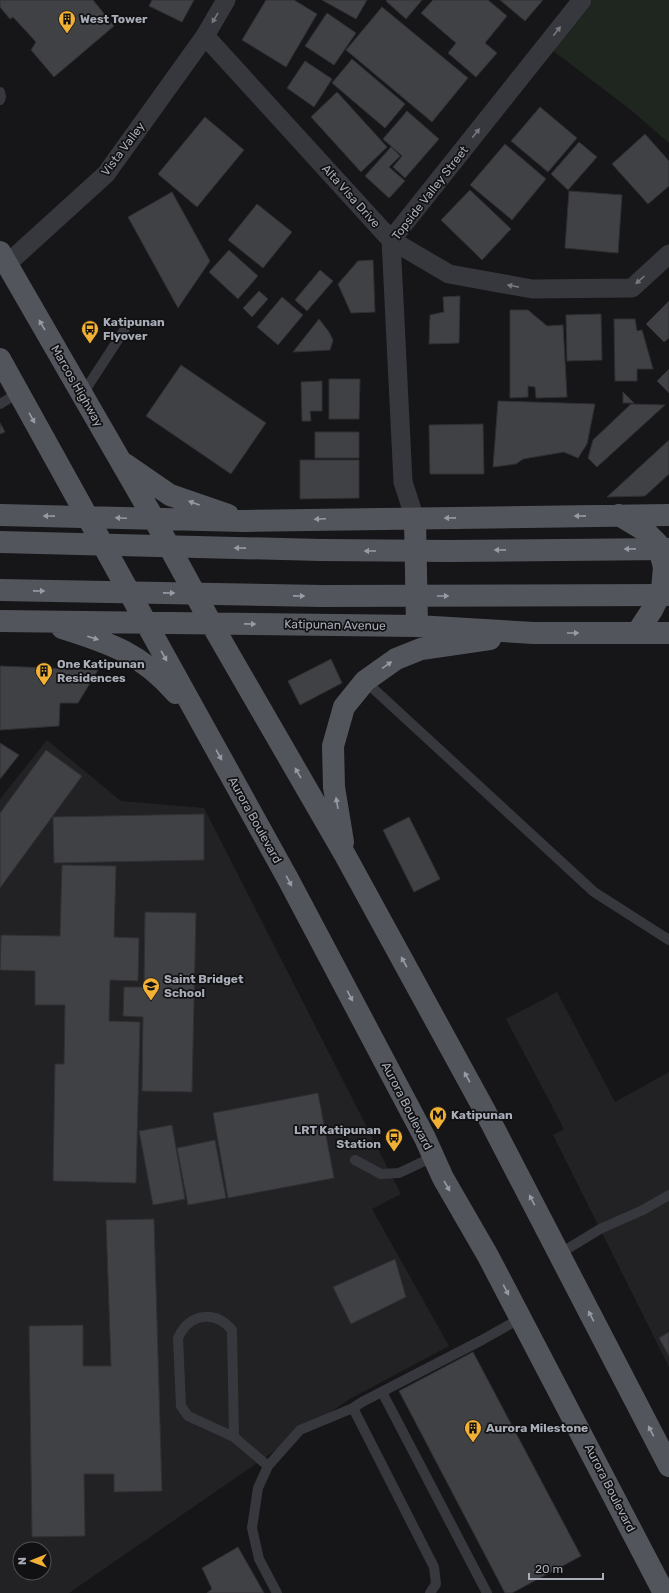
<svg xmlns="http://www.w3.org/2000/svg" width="669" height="1593" font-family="Rubik,sans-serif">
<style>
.built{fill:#222225;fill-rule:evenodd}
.green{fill:#1e261f}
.building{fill:#404145;stroke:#303034}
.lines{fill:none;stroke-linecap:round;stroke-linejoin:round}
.lane{stroke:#37383d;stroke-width:10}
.street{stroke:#37383d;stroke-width:19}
.primary{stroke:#53555c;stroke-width:22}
.primary-bridge{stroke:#53555c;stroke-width:22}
.oneway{fill:#757881}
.oneway2{fill:#979ba6}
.labels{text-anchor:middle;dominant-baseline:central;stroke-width:3.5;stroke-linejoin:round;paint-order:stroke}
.poi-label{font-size:12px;font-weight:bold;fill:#a8adb8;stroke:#111113;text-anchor:start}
.street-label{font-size:12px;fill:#a8adb8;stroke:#111113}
</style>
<rect width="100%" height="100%" fill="#161618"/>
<path class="built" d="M47 740 121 801 204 808 401 1194 372 1209 449 1346 348 1400 69 1593H0V799ZM20 1549H44V1573H20Z
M557 992 615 1102 669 1072V1367L553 1135 564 1129 506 1019Z"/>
<path class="green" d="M593 0H669V143L631 110 552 50Z"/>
<path class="building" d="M0 0H93L114 26 54 77 31 50 36 42 13 17 10 19 0 7Z
M152 0H194L182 22 149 6Z
M266 0H294L317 14 286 67 242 40Z
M322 0H367L356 19Z
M387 0H422L406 19 386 1Z
M433 0H488L507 16 485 43 497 53 476 77 448 53 456 43 421 13Z
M500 0H543L525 21Z
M382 7 468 78 432 122 346 50Z
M327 13 356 33 334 65 305 46Z
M352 59 405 104 385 128 332 83Z
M305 61 332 79 314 107 287 88Z
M337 92 387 147 361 172 311 117Z
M540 107 577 138 548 172 511 141Z
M407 111 439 139 405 178 393 167 402 156 383 139Z
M205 117 244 150 197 207 158 174Z
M645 134 669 161V186L648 204 612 164Z
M579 142 597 157 568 190 551 174Z
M505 144 546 179 512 220 470 185Z
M391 147 400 156 389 167 405 181 389 198 365 176Z
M470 190 511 229 482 260 441 220Z
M569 191 622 195 618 253 565 248Z
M172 192 210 261 178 308 128 217Z
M257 204 292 232 263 268 228 240Z
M229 250 258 276 238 299 209 272Z
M373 260 375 312 351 313 338 284 358 261Z
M320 270 333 281 307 311 295 300Z
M259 291 268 299 252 317 243 308Z
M460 296 459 343 429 344 430 315 444 312 443 297Z
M282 297 303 315 278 345 257 327Z
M669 301V338L664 342 646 324Z
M510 310H528L547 326 563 325 567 397 536 398 535 387 528 386V397L510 398Z
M601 314 602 360 567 361 566 315Z
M319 319 329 332 333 340 330 350 293 352Z
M614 319H635L637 331 642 330 653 369H637V381H615Z
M181 365 266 423 231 474 146 416Z
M669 369V393L657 381Z
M329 379H360L359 419H329Z
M322 381V411H310L311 421H302L301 382Z
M623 392 634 403H623Z
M498 401 595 404 587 444 578 458 564 452 523 459 516 464 493 467Z
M631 404 665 405 597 467 588 458 593 440Z
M0 423 5 432 0 434Z
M483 424 484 474H430L429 425Z
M315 432H359V458H315Z
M669 440V474L645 496 607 497Z
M300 460H359V498L300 499Z
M331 659 342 683 300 705 288 681Z
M0 666 98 670 78 703H60L59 726 0 730Z
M0 743 19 755 0 779Z
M46 750 82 776 0 888V813Z
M204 814V860L54 863 53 817Z
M409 817 440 879 414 892 383 830Z
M62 865 116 866 114 937 139 938 138 981 110 980 109 1021 140 1022 136 1183 53 1181 55 1064H64L65 1005H35V971L0 970 1 935 60 936Z
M145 912 196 913 192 1092 142 1091 143 1017 123 1016 124 987H144Z
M318 1093 334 1178 228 1198 213 1113Z
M172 1125 185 1199 153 1205 139 1131Z
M215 1140 226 1198 188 1205 177 1148Z
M154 1219 162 1491 114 1492V1474H84L85 1536 32 1537 29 1326 83 1325V1366H111L106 1220Z
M395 1259 406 1297 351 1324 333 1287Z
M669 1332V1356L659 1338Z
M473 1352 581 1556 512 1593H505L399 1391Z
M238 1547 264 1593H207L212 1589 202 1568Z"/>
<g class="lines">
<path class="lane" d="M0 92 1 97 0 100
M82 395 125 329
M0 404 18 393
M365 681 594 892 669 940
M355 1160 381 1174 399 1173 433 1157
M559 1254 600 1229 643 1210 669 1195
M382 1392 487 1593
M353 1408 434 1567 436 1584 430 1593
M234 1437 232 1330C214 1309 189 1314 178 1338L181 1406 188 1416 234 1437 268 1466
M277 1593 259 1559 252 1528 258 1488 268 1466 300 1430 353 1408 362 1402 482 1340 521 1318"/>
<path class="street" d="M205 36 391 240 449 274 532 289 632 288 669 254
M7 264 106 174 205 36 226 0
M415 519 403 482 391 240 582 0"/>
<path class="primary" d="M0 252 154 519 211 623 345 855 485 1111 669 1466
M0 359 288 879 425 1138 443 1178 488 1256 664 1593
M125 464 170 495 228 515
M0 515 244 521 669 515
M619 515 644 530 658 544 664 567 662 590 652 610 637 633
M415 519 417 626
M0 621 417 626 534 633H669
M62 628C110 643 142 654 176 693
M343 842 334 787 333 746 344 707 365 681 396 659 421 649 490 639"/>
<path class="primary-bridge" d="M0 542 321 550 450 551 669 549
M0 590 322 596 669 595"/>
</g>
<defs><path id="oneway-solid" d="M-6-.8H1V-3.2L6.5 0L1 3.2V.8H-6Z"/></defs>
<g class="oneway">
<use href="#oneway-solid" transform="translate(215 18) rotate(121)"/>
<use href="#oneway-solid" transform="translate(557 31) rotate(-52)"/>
<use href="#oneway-solid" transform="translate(476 133) rotate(-52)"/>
<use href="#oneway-solid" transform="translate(640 280) rotate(138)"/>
<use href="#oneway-solid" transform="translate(513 286) rotate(-169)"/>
</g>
<g class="oneway2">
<use href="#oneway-solid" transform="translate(42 325) rotate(-120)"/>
<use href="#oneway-solid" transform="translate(32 418) rotate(61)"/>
<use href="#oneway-solid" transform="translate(194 503) rotate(-160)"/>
<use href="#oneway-solid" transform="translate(49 516) rotate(-179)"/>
<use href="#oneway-solid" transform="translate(580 516) rotate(179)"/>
<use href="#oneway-solid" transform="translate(121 518) rotate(-178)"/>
<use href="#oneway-solid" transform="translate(450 518) rotate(179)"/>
<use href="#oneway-solid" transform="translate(320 519) rotate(178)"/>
<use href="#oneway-solid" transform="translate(240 548) rotate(-179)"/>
<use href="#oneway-solid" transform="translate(630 549) rotate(179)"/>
<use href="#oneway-solid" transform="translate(500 550) rotate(179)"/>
<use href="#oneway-solid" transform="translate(370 551) rotate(-180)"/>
<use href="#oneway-solid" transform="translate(39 591) rotate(1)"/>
<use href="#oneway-solid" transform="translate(169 593) rotate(1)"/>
<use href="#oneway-solid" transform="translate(299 596) rotate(1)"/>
<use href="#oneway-solid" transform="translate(443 596)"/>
<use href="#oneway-solid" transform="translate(250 624) rotate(1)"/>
<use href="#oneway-solid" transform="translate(573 633)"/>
<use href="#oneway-solid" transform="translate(93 638) rotate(18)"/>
<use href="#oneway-solid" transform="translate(164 656) rotate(61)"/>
<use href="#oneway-solid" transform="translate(387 665) rotate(-35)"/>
<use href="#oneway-solid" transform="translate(219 755) rotate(61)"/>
<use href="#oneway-solid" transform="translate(298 773) rotate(-120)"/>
<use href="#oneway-solid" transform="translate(337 803) rotate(-100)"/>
<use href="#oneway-solid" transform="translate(289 881) rotate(62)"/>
<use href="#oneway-solid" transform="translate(404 962) rotate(-119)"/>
<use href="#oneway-solid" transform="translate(350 996) rotate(62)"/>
<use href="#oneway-solid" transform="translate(467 1077) rotate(-119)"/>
<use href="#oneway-solid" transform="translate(447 1186) rotate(60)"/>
<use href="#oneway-solid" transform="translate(532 1200) rotate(-117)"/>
<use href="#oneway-solid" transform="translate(506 1290) rotate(62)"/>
<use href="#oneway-solid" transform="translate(591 1316) rotate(-117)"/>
<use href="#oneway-solid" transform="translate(651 1431) rotate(-117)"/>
</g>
<defs>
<g id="building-pin" transform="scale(0.9)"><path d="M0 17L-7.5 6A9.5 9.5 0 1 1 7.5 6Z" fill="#f2b134" stroke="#111113"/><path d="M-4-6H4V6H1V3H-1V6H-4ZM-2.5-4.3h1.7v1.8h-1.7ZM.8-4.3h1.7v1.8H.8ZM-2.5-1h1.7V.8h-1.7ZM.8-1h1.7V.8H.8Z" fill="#111"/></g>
<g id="bus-pin" transform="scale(0.9)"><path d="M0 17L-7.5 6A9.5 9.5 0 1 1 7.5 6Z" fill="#f2b134" stroke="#111113"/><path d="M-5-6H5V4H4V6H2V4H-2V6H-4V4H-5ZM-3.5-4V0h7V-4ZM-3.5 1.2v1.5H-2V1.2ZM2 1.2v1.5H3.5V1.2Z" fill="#111"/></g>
<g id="school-pin" transform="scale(0.9)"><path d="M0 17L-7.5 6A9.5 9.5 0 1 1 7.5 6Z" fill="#f2b134" stroke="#111113"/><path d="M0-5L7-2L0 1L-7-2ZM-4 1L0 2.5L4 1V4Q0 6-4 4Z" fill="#111"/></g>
<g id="metro-pin" transform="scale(0.9)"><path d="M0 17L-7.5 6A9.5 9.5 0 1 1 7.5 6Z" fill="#f2b134" stroke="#111113"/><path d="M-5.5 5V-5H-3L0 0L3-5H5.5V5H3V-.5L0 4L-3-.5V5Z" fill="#111"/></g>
</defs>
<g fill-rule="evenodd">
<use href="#building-pin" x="67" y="19"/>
<use href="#bus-pin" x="90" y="329"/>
<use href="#building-pin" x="44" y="671"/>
<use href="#school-pin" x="151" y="986"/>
<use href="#metro-pin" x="438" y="1115"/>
<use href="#bus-pin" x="394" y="1137"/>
<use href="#building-pin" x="473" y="1428"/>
</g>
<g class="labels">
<g class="poi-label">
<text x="80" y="19">West Tower</text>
<text x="103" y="322">Katipunan<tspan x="103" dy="14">Flyover</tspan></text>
<text x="57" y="664">One Katipunan<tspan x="57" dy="14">Residences</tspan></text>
<text x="164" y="979">Saint Bridget<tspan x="164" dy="14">School</tspan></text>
<text x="451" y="1115">Katipunan</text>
<text x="381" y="1130" text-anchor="end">LRT Katipunan<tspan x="381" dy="14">Station</tspan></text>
<text x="486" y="1428">Aurora Milestone</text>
</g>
<g class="street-label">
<text transform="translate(123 149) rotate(-53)">Vista Valley</text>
<text transform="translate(430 193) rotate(-52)">Topside Valley Street</text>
<text transform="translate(351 196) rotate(48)">Alta Visa Drive</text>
<text transform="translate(77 386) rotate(60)">Marcos Highway</text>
<text transform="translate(335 625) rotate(1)">Katipunan Avenue</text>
<text transform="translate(255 820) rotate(61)">Aurora Boulevard</text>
<text transform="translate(407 1106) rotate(63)">Aurora Boulevard</text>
<text transform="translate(610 1488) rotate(63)">Aurora Boulevard</text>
</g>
</g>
<g transform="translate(32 1561) rotate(269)"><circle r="19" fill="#111113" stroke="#4d4f55"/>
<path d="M0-3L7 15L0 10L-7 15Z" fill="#f2b134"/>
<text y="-6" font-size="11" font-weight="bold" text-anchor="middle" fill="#a8adb8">N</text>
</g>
<path d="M529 1573v6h74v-6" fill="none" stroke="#a8adb8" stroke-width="2"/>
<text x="535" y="1573" font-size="12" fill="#a8adb8" stroke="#111113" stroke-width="3" paint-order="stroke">20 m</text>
</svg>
